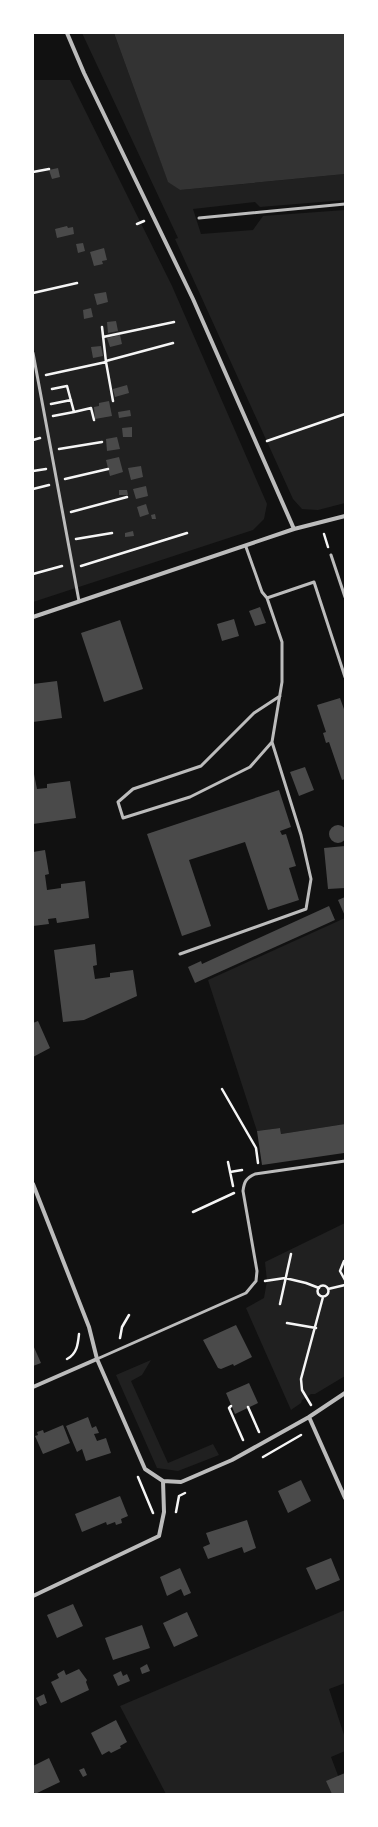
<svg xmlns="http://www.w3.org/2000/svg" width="378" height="1827" font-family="Arial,sans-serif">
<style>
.green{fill:#202020}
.water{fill:#333}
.building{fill:#4a4a4a}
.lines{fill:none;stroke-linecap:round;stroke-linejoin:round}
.path{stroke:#f5f5f5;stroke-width:2.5}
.service{stroke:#bcbcbc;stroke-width:3}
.minor{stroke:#bcbcbc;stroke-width:4}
</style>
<rect width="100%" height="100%" fill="#111"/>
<path class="green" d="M82 33H114L168 181 180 190 345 174V200L260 207 255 202 193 209 201 234 253 230 263 216 345 210V503L318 510 302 509 293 499 175 239 178 238Z
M33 80H70L172 286 267 504 264 519 253 530 33 602Z
M345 918V1124L281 1134 280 1128 257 1131 208 980Z
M345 1223V1376L315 1394H311L302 1400 301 1403 291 1410 246 1308 264 1298 267 1281 265 1262Z
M151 1360 142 1375 131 1381 168 1463 213 1444 219 1455 178 1471 157 1468 116 1375Z
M345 1610V1683L329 1689 345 1738V1751L331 1757 345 1794H166L120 1706Z"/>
<path class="water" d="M114 33H345V174L180 190 168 182Z"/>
<path class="building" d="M58 168 60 177 52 179 49 170Z
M67 226 68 228 73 227 74 234 57 238 55 229Z
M83 243 85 251 78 253 76 244Z
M104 248 107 260 102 261 103 264 94 266 90 252Z
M106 292 108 302 97 305 94 294Z
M91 308 93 317 84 319 83 310Z
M116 321 118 331 108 333 107 322Z
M120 335 122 344 110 347 107 338Z
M101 346 103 356 93 358 91 347Z
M127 385 129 393 115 397 113 389Z
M109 401 112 416 95 419 94 407 99 406V403Z
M130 410 131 416 119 418 118 412Z
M132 427V437H123L122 428Z
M117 437 120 449 107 451 106 439Z
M119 457 123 472 110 476 106 460Z
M141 466 143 477 131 480 128 468Z
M146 486 148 496 136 499 133 489Z
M119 490H127L128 495H119Z
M146 504 149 514 140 517 137 507Z
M155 514 156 519H152L151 515Z
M133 531 134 536 125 537V533Z
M260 607 266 623 255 626 249 611Z
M234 619 239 636 222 641 217 624Z
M120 620 143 689 104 702 81 633Z
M57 681 62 718 33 722V684Z
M340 698 345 712V779L342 780 329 742 326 743 323 733 326 732 317 705Z
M305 767 314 790 299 796 290 772Z
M33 769 37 789 47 788V784L70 781 76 818 33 824Z
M279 790 291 827 280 831 282 835 286 834 296 866 289 868 299 900 268 910 245 842 189 860 211 926 182 936 147 834Z
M329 834a9 9 0 1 1 18 0a9 9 0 1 1-18 0Z
M345 846V888L328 889 324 848Z
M45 850 49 874 45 875 47 890 61 888V884L85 881 89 918 57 923 56 918 48 919 49 924 33 926V852Z
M345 897V916L338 900Z
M329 906 335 920 195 983 188 967 201 961 202 964Z
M95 944 97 965 93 966 95 979 110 977V973L133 970 137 996 84 1020 63 1022 54 950Z
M38 1021 50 1048 33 1057V1023Z
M345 1124 344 1153 262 1165 257 1131 280 1128 281 1134Z
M236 1325 252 1357 234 1366 233 1364 221 1369 218 1368 203 1340Z
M33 1345 41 1363 33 1366Z
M249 1383 258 1403 235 1414 226 1393Z
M88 1417 92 1428 96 1426 99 1433 94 1434 97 1441 106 1438 111 1453 86 1461 82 1449 77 1452 66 1426Z
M63 1425 70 1443 43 1454 35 1436 38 1435 37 1432 43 1430 44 1433Z
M301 1480 311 1501 288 1513 278 1491Z
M120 1496 128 1516 121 1519 122 1523 116 1525 115 1522 107 1525 106 1522 82 1532 75 1514Z
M247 1520 256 1548 244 1553 242 1547 208 1559 203 1547 210 1544 206 1533Z
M331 1558 340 1580 316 1590 306 1568Z
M180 1568 191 1593 184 1596 181 1589 167 1596 160 1577Z
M73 1604 83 1626 57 1638 47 1615Z
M187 1612 198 1636 174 1647 163 1623Z
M142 1625 150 1648 113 1660 105 1638Z
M147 1664 150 1671 142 1674 140 1668Z
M79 1669 87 1680 86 1682 89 1690 61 1703 51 1682 59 1678 57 1674 64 1670 66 1675Z
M121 1671 123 1676 127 1674 130 1681 118 1686 113 1675Z
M44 1694 47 1703 40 1706 36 1698Z
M116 1720 127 1742 120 1746 121 1748 111 1753 109 1751 102 1755 91 1733Z
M49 1758 60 1782 35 1794 33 1790V1766Z
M84 1768 87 1775 83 1777 79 1770Z
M345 1773V1794H332L326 1781Z"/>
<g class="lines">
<path class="path" d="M33 172 49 169
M137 224 144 221
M33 293 77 283
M103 337 174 322
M106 361 173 343
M106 362 113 401
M46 375 106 362 102 327
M52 389 67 386 74 412 53 416
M51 404 71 400
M74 412 91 408 94 420
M33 440 40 438
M267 441 345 414
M59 449 102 442
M33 471 46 469
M65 479 108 469
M33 489 49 485
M71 512 127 497
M324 534 328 547
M76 539 112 533
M81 566 187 533
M33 574 62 566
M222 1089 256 1148 258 1163
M228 1162 233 1186
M230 1172 242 1170
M193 1212 234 1193
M344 1261 340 1271 345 1280
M265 1281 285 1278 306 1283 319 1288
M317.5 1291a5.5 5.5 0 1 1 11 0a5.5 5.5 0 1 1-11 0Z
M328 1289 345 1285
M280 1304 291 1254
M287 1323 316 1328
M120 1338 122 1327 129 1315
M67 1359C77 1354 78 1344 79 1334
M311 1405 302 1390 301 1379 323 1297
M231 1406 229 1408 243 1440
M248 1407 259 1432
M263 1457 301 1435
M138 1477 153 1513
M176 1512 179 1496 185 1493"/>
<path class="service" d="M199 218 345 204
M33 353 79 601
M246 547 262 592 267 598 282 642V682L272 742 250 767 190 797 123 818 118 802 133 789 201 766 254 713 280 696
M331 555 345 597
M267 598 314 582 345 677
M180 954 306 909 311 879 301 835 272 742
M97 1359 246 1293 256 1281 257 1271 243 1191C244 1182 246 1178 255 1174L345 1161"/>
<path class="minor" d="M67 33 84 73 193 299 294 529
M33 617 294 529 345 516
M33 1184 89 1327 97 1359 145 1469 163 1481 181 1482 232 1460 309 1417 345 1393
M33 1387 97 1359
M309 1417 345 1498
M33 1596 159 1536 164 1512 163 1481"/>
</g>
<rect width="378" height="1827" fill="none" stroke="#ffffff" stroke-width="68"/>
</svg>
